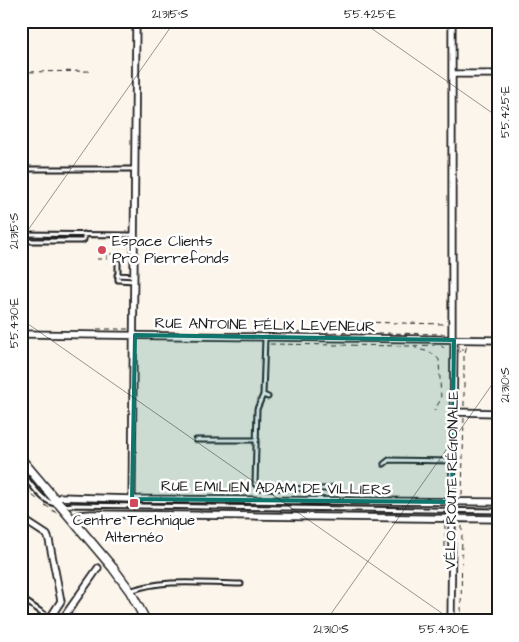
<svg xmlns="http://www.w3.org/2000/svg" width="519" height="642" font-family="'Architects Daughter',sans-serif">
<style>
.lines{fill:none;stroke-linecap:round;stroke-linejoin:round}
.service-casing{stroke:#1c1c1c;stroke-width:7}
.minor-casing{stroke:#1c1c1c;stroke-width:9}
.secondary-casing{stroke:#1c1c1c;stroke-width:11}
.path{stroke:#1c1c1c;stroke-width:1;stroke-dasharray:5 4;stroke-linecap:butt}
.service{stroke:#fff;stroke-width:3}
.minor{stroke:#fff;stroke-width:5.5}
.secondary{stroke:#fff;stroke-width:8}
.marked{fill:#0f766e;fill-opacity:0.2;stroke:#0f766e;stroke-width:4;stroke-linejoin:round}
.ticks{fill:none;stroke:#1c1c1c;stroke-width:1;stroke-opacity:0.45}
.poi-dot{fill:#d1495b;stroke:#fff;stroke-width:2}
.labels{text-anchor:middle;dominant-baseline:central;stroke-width:5;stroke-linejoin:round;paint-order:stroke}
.poi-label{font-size:15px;fill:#1c1c1c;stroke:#fff;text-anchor:start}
.street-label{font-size:15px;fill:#1c1c1c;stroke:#fff}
.neatline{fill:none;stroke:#1c1c1c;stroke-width:2}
.ticks-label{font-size:12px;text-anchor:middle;fill:#1c1c1c}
</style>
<rect width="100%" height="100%" fill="#fcf5ec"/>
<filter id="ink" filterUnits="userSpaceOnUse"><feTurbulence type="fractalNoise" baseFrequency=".02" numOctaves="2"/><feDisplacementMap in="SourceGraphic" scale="10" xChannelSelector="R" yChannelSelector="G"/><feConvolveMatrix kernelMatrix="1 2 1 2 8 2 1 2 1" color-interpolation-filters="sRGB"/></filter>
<g filter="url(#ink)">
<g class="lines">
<g class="service-casing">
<path id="service" d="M21 169H134
M21 234 134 235
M21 241H82L84 240V234
M118 262V280L134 281
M117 275 134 276
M263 395 265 338
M268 397 263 395 257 409 255 484 259 488 327 489 333 487
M196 440H257
M384 464 389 460 452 461
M21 472C37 491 45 509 72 505L498 511
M130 591C165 578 204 584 241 584
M21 598 50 618"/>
</g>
<g class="minor-casing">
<path id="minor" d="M452 74H498
M21 334 498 340
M452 340V21
M454 412 498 413
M132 499 136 21
M55 500 61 497 132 499 498 502
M21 518 47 535 49 540 61 601 48 621
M72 520 79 515 91 514 498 519
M61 621 98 568
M451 621 454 340"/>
</g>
<g class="secondary-casing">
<path id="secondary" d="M21 459 113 568 130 591 146 621"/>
</g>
<path class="path" d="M21 72 93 71
M97 259H107V254H129
M357 322 446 324
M97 329H128
M252 331 445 334
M270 344 409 346 435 345
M414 345 417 349C426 351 434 352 439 360L441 399 434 411
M440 345 447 350
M460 352 464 347H467
M464 406V356L467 345
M21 482 33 496 40 501
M462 495 464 417
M45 505 58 514
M445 524V558
M73 621 75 612
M461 621 462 524"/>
<use href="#service" class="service"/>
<use href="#minor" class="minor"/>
<use href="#secondary" class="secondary"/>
</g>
</g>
<path class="marked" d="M135 335 454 340 452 502 132 499Z"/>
<path class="ticks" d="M361 21 498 117M21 240 175 21M21 319 453 621M326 621 498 376"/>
<g class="poi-dot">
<circle cx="102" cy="250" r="5"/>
<rect x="129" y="498" width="10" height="10" rx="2.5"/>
</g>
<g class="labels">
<g class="poi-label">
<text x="112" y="241">Espace Clients<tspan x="112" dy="17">Pro Pierrefonds</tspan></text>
<text x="134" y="520" text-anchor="middle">Centre Technique<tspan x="134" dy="17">Alternéo</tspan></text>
</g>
<g class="street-label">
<text transform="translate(265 325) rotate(1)">RUE ANTOINE FÉLIX LEVENEUR</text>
<text transform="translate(452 480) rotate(-89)">VÉLO ROUTE RÉGIONALE</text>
<text transform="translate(276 488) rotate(1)">RUE EMILIEN ADAM DE VILLIERS</text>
</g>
</g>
<rect width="519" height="642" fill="none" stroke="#fff" stroke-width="55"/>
<rect x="28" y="28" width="464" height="586" class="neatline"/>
<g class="ticks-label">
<text x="170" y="18">21.315°S</text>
<text x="370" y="18">55.425°E</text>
<text transform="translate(505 112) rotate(-90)" y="4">55.425°E</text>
<text transform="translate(14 231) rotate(-90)" y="4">21.315°S</text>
<text transform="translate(14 323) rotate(-90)" y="4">55.430°E</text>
<text transform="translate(505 385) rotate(-90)" y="4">21.310°S</text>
<text x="331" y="633">21.310°S</text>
<text x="444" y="633">55.430°E</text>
</g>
</svg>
